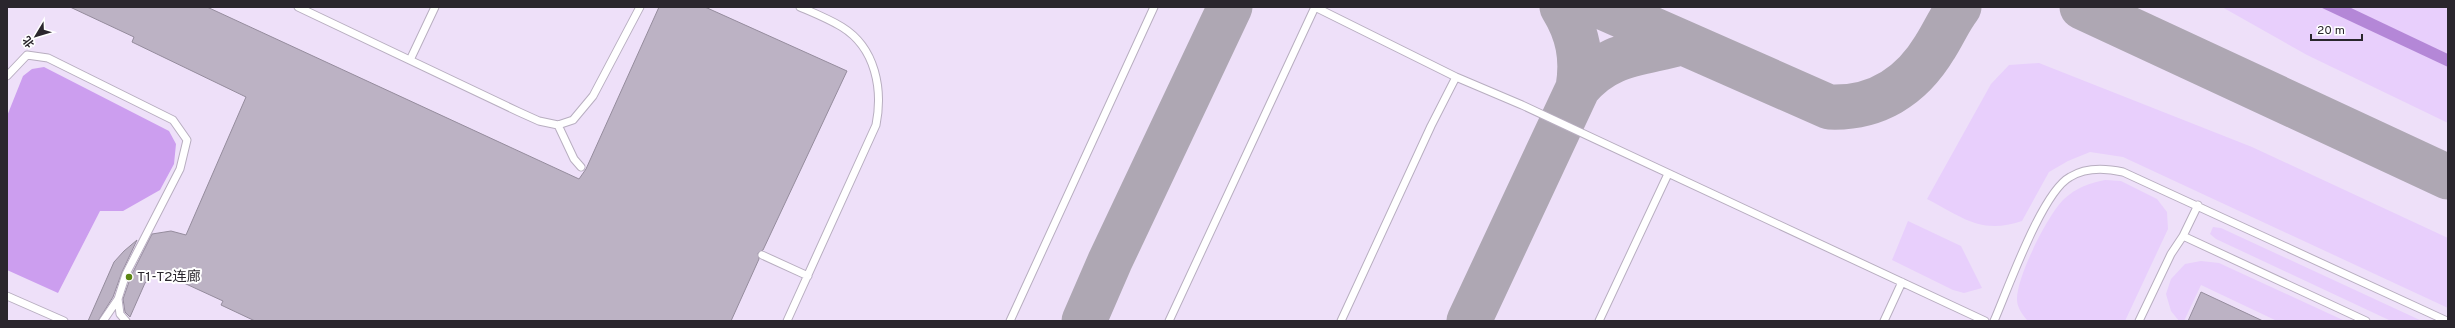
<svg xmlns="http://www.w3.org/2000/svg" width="2455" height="328" font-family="Overpass,'Noto Sans SC',sans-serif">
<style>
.built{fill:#eee0f9}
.green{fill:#e8cffc}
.forest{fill:#cc9eef}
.water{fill:#b487d7}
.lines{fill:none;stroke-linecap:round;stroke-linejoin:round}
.taxiway{stroke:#aea7b3;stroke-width:45}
.building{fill:#bcb2c4;stroke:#958c9d}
.lane-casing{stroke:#b8aec0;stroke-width:9}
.lane{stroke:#fff;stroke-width:7}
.poi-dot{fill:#5b8614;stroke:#fff;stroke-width:1.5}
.labels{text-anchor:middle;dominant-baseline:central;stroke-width:4;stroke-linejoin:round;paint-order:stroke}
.poi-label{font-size:14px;fill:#2a262d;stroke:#fff;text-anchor:start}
</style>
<rect width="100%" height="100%" fill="#f7effe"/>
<path class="built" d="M7 7H2448V321H7Z"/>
<path class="green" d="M2222 7H2448V123L2307 55Z
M2039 63 2252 147 2448 238V308L2123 157 2090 152 2068 161 2049 172 2022 221C1981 235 1962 217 1927 199L1991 84 2009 65Z
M2105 180 2121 181 2157 199 2167 212 2168 229 2125 321H2028C2023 316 2017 307 2017 300 2016 278 2048 214 2064 199 2076 188 2089 183 2105 180Z
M1908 221 1961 246 1982 288 1964 293 1953 290 1892 260Z
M2213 227 2221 228 2422 321H2391L2216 239 2210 234Z
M2201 261 2219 263 2345 321H2277L2201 285 2184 321H2179L2171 311 2166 294 2171 279 2185 264Z"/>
<path class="forest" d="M44 67 169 131 176 144 174 164 160 190 123 211H100L58 293 7 270V116L23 76 32 69Z"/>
<path class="water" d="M2320 7H2349L2448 54V67Z"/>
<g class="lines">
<path class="taxiway" d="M1602 7 1829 107C1876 109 1911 87 1935 47 1944 33 1949 20 1959 7
M2082 7 2448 177
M1578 88C1607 53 1640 54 1681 43
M1084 321 1110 261 1230 7
M1469 321 1578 88C1583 58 1578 33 1562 7"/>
</g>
<path class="building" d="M70 7H207L579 179 586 169 659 7H705L847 71 763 250 758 253 759 259 731 321H255L221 305 223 301 160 272 145 283 130 317 125 312 123 299 131 276 152 234 171 231 186 235 246 97 132 42 134 37Z
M137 240 122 272 113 297 98 321H88L114 262 124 251Z
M2201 292 2263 321H2188Z"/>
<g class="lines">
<g class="lane-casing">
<path id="lane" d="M298 7 519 112 539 121 558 125 573 120 593 96 640 7
M1315 7 1456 77 1522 105 1985 321
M410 60 435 7
M7 76 27 55 48 58 173 120 187 140 180 169 126 274 118 299 120 314 126 321
M558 125 574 159 581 167
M2183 236 2366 321
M762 255 808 276
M7 296 64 321
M103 321 118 299
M787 321 876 125C883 90 876 48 842 27 829 19 814 13 800 7
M1010 321 1154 7
M1169 321 1315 7
M1341 321 1431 126 1456 77
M1599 321 1668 174
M1884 321 1902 282
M1994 321C2008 289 2042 192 2070 177 2086 167 2105 168 2123 172L2447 321
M2139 321 2171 254 2183 236 2198 205"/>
</g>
<use href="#lane" class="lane"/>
</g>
<circle class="poi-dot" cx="129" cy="277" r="4"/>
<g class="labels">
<g class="poi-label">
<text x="137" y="277">T1-T2连廊</text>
</g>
</g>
<rect width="2455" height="328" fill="none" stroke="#2a262d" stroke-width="16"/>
<g transform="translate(36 36) rotate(232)" stroke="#ffffff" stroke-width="3" paint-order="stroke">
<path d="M0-3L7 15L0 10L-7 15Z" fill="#2a262d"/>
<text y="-6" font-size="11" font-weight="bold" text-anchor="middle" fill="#2a262d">北</text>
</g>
<path d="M2311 34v6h51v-6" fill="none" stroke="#2a262d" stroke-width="2"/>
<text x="2317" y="34" font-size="12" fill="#2a262d" stroke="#ffffff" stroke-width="3" paint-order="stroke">20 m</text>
</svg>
